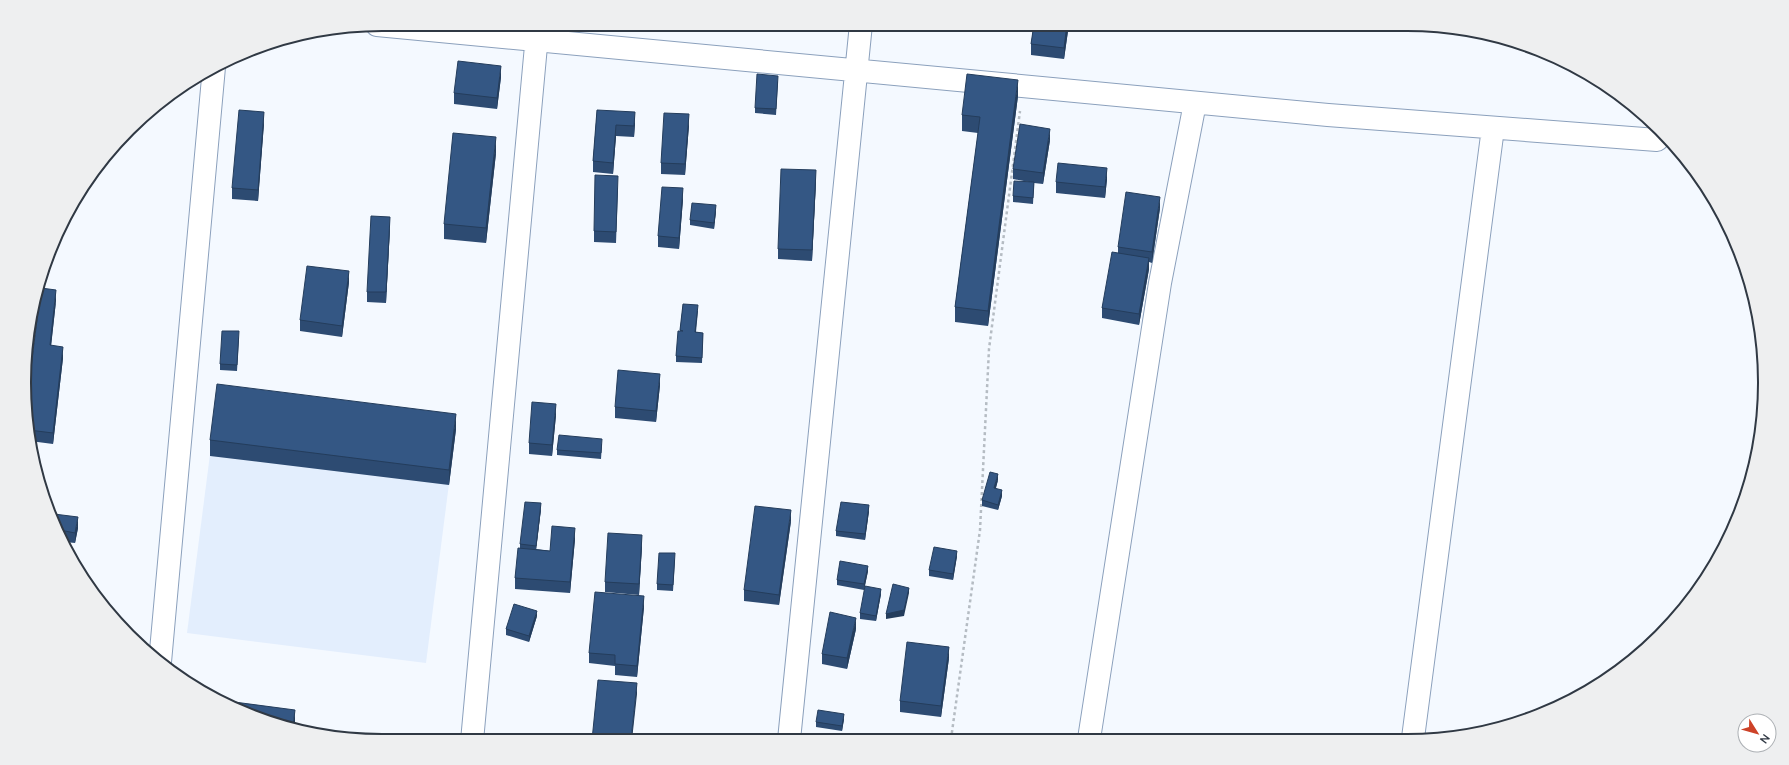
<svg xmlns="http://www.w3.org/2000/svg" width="1789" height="765" font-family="'Nunito Sans',sans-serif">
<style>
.built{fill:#e3eefd}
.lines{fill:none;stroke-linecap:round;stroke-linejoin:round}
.minor-casing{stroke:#8ba0bc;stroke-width:24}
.path{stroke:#b5bcc3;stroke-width:2.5;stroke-dasharray:3 3;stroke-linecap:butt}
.minor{stroke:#fff;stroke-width:22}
.wall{fill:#2d4b72}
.shaded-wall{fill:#243d5c}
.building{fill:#345784;stroke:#243d5c}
.rim{fill:none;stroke:#303944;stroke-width:2}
</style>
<rect width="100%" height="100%" fill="#f4f9ff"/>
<path class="built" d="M217 400 456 429 426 663 187 633Z"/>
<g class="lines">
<g class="minor-casing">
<path id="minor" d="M377 25 1328 115 1657 140
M160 662 214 67
M1413 738 1493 128
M1089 739 1160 283 1195 103
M789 740 861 24
M472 741 538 24"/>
</g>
<path class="path" d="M951 739 980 530 989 349 1020 111"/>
<use href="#minor" class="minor"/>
</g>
<path class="wall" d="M1034 24H1069L1064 59 1031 55V44Z
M501 77 497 109 454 104V93Z
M778 81 776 115 755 113V108Z
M1018 96 988 326 955 322V307L978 133 962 131V115Z
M597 110 635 123 634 137 616 136 613 174 593 172V161Z
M264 123 258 201 232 199V188Z
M689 125 685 175 661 174V163Z
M1050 140 1043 184 1034 183 1033 204 1013 202V196L1029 182 1013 179V169Z
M496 153 486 243 444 239V224Z
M1107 179 1105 198 1056 193V182Z
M816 181 812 261 778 259V249Z
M618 187 616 243 594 242V231Z
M683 199 679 249 658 247V236Z
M1160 208 1152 263 1149 262V269L1139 325 1102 318V308L1118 253V247Z
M716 211 714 229 690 225V220Z
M390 228 386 303 367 302V292Z
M349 282 342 337 300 331V320Z
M56 301 51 345 63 358 53 444 30 441 26 407Z
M683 304 698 311 696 332 703 333 702 363 676 362V356L680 331Z
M239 337 237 371 220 370V364Z
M660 385 656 422 615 418V407Z
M556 415 552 456 529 454V443Z
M456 429 449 485 210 456V440Z
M602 444 601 459 557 455V450Z
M998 480 996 488 1002 496 998 510 982 506V500Z
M541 509 536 549 550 551 575 539 570 593 515 589V578L520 548V544Z
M869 511 865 540 836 536V531Z
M54 514 78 528 75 543 65 542Z
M791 521 779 605 744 601V590Z
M642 546 639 595 605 592V582Z
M957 556 953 580 929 576V570Z
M675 559 673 591 657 590V584Z
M868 571 864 590 837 585V580Z
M881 594 876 621 860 619V613Z
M644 607 637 677 615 675V666L589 663V653Z
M537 616 529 642 506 635V629Z
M856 629 847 669 822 664V654Z
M949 658 941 717 900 712V701Z
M844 719 842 731 816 727V722Z"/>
<path class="shaded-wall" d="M1067 24H1069L1064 59V48Z
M501 66V77L497 109V98Z
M1018 80V96L988 326V311Z
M264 112V123L258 201V190Z
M635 112V123L634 137V126Z
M689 114V125L685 175V164Z
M616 125V136L613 174V163Z
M1050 129V140L1043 184V173Z
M496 137V153L486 243V228Z
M1107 168V179L1105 198V187Z
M816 170V181L812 261V250Z
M683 188V199L679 249V238Z
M1160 197V208L1152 263V252Z
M716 205V211L714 229V223Z
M390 217V228L386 303V292Z
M1149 258V269L1139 325V314Z
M349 271V282L342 337V326Z
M56 290V301L50 356V345Z
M63 347V358L53 444V433Z
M660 374V385L656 422V411Z
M556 404V415L552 456V445Z
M456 414V429L449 485V470Z
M998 474V480L994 494V488Z
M1002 490V496L998 510V505Z
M541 503V509L536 551V546Z
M869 505V511L865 540V534Z
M791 510V521L779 605V595Z
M78 517V528L75 543V533Z
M575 528V539L570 593V582Z
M642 535V546L639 595V584Z
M957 551V556L953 580V574Z
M868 566V571L864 590V584Z
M909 588V593L904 616 886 619V614Z
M881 589V594L876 621V616Z
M644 596V607L637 677V666Z
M537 611V616L529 642V636Z
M856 618V629L847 669V658Z
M949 647V658L941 717V706Z
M637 683V694L632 740H631Z
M295 710V726H293Z
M844 714V719L842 731V726Z"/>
<path class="building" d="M1034 24H1067L1064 48 1031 44Z
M458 61 501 66 497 98 454 93Z
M757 74 778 76 776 109 755 108Z
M967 74 1018 80 988 311 955 307 980 117 962 115Z
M239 110 264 112 258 190 232 188Z
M597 110 635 112 634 126 616 125 613 163 593 161Z
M664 113 689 114 685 164 661 163Z
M1020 124 1050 129 1043 173 1013 169Z
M453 133 496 137 486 228 444 224Z
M1058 163 1107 168 1105 187 1056 182Z
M781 169 816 170 812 250 778 249Z
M595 175 618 176 616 232 594 231Z
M1014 181 1034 182 1033 198 1013 196Z
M662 187 683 188 679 238 658 236Z
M1126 192 1160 197 1152 252 1118 247Z
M692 203 716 205 714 223 690 220Z
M371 216 390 217 386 292H367Z
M1112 252 1149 258 1139 314 1102 308Z
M307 266 349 271 342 326 300 320Z
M41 288 56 290 50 345 63 347 53 433 29 430 26 407Z
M683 304 698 305 695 332 703 333 702 358 676 356 678 331H683L680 330Z
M222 331H239L237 365 220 364Z
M618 370 660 374 656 411 615 407Z
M217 384 456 414 449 470 210 440Z
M532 402 556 404 552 445 529 443Z
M559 435 602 439 601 453 557 450Z
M990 472 998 474 994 488 1002 490 998 505 982 500Z
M525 502 541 503 536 546 520 544Z
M841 502 869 505 865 534 836 531Z
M755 506 791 510 779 595 744 590Z
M54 514 78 517 75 533 60 530Z
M552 526 575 528 570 582 515 578 518 548 550 551Z
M608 533 642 535 639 584 605 582Z
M934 547 957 551 953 574 929 570Z
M659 553H675L673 585 657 584Z
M840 561 868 566 864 584 837 580Z
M893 584 909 588 904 610 886 614Z
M865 586 881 589 876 616 860 613Z
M595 592 644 596 637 666 615 664V655L589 653Z
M514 604 537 611 529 636 506 629Z
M830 612 856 618 847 658 822 654Z
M907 642 949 647 941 706 900 701Z
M598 680 637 683 631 740H592Z
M219 700 295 710 293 726 267 722Z
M818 710 844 714 842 726 816 722Z
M646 738 665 739V740H645Z"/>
<path d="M0 0H1789V765H0ZM382 31H1407A351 351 0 0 1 1758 382V383A351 351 0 0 1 1407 734H382A351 351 0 0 1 31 383V382A351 351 0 0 1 382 31Z" fill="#eeeff0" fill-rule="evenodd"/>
<path class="rim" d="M382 31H1407A351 351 0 0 1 1758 382V383A351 351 0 0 1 1407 734H382A351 351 0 0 1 31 383V382A351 351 0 0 1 382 31Z"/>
<g transform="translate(1757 733) rotate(127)"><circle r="19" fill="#ffffff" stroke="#acb0b4"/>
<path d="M0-3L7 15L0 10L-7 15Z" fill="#cd4228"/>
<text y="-6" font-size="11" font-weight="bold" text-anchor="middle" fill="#303944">N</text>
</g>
</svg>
